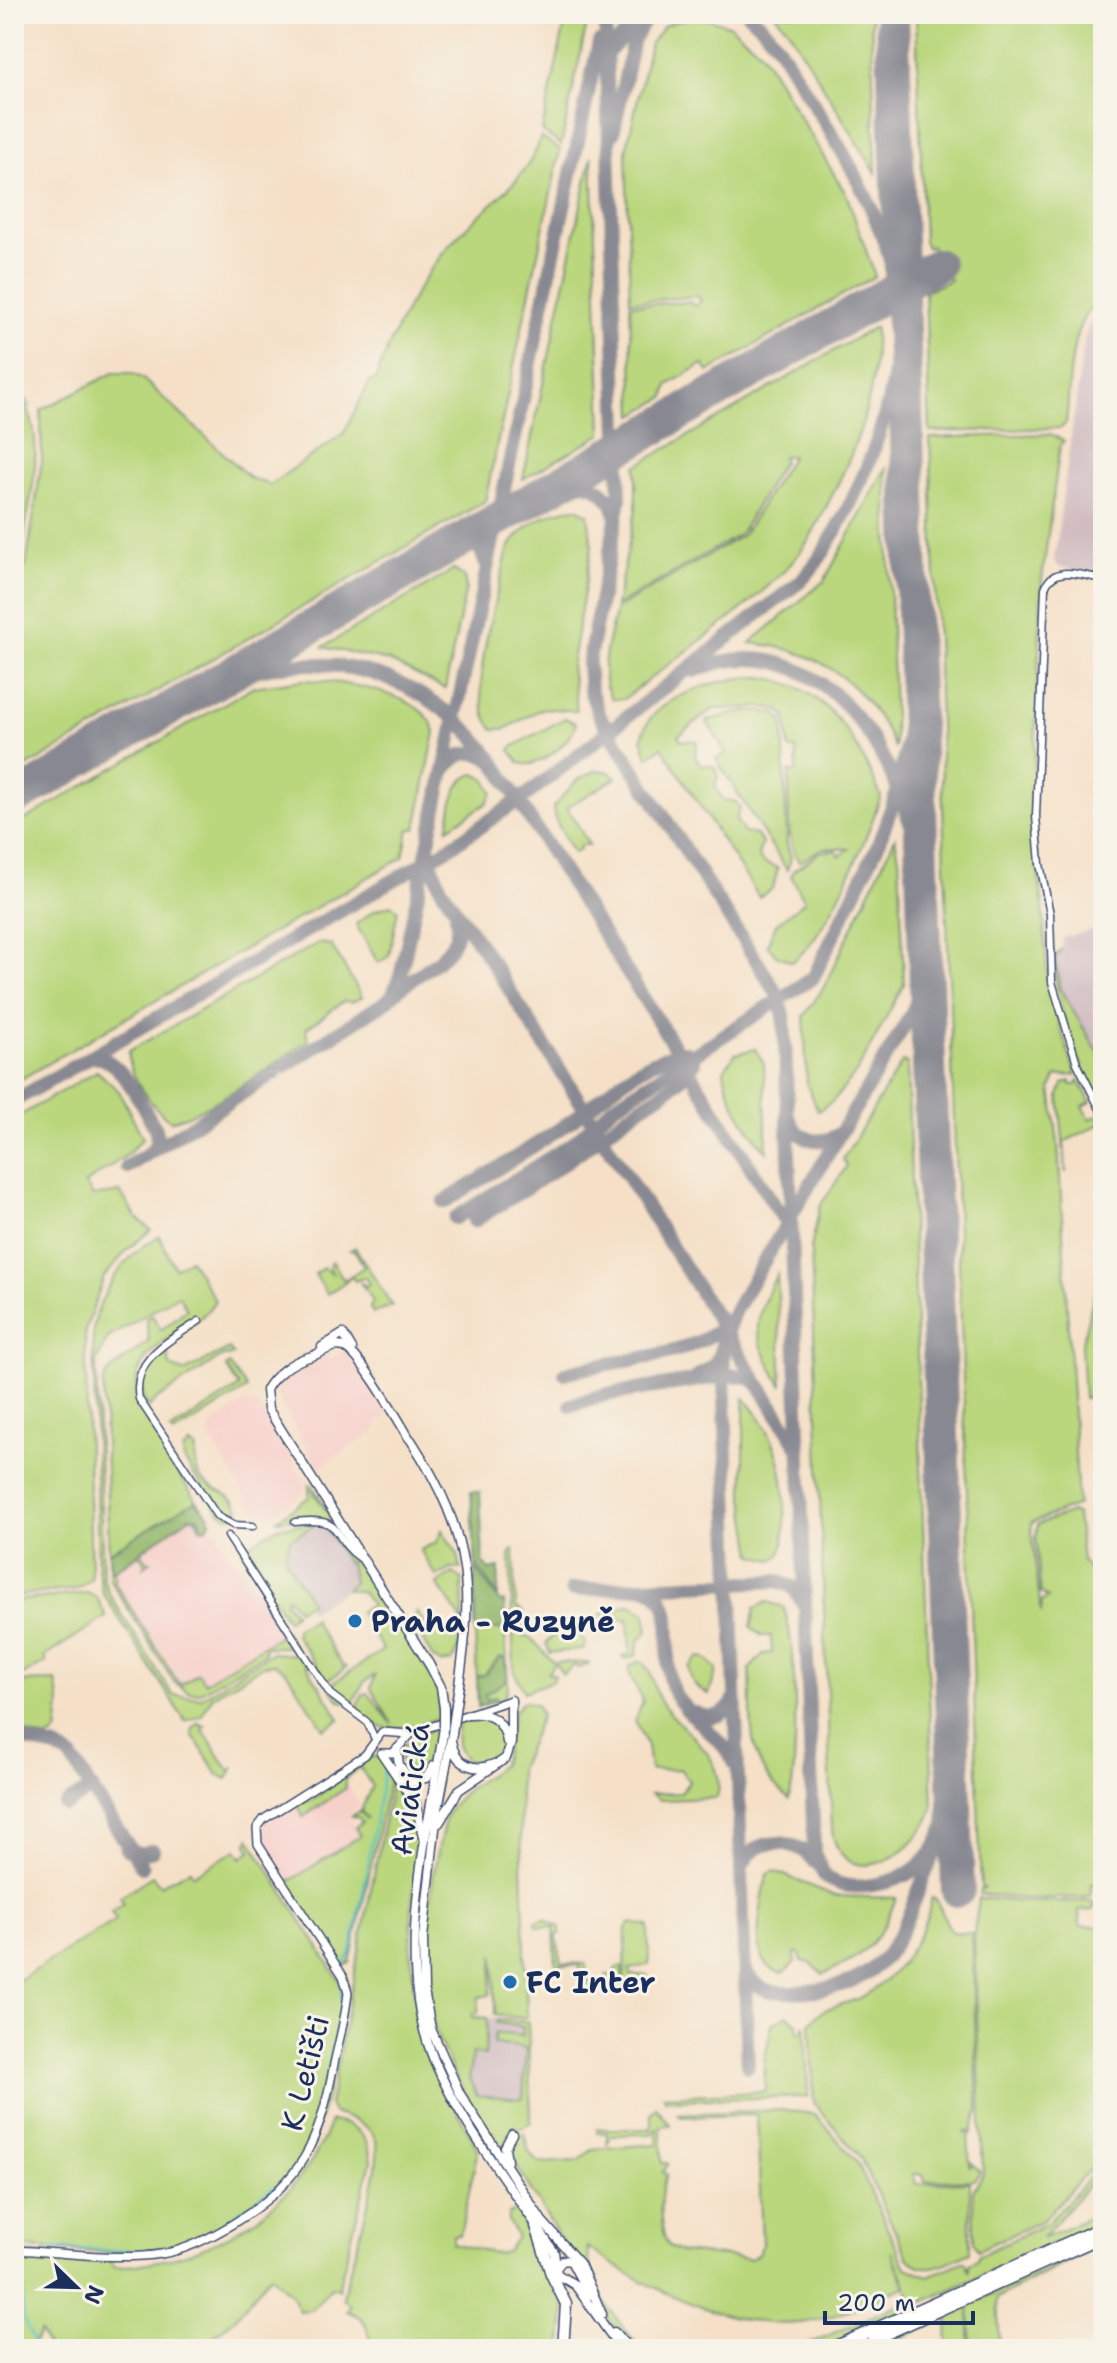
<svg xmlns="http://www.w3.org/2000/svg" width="1117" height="2363" font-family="'Shantell Sans',sans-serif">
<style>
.built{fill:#f7d0ca}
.industrial{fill:#d2bec2}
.green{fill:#bad77d;stroke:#6a836e;stroke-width:2}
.forest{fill:#93b86c;stroke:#577465;stroke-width:2}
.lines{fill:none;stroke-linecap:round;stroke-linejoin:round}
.stream{stroke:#54c1cc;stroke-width:2}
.taxiway{stroke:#888892;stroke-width:14}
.runway{stroke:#888892;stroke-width:34}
.minor-casing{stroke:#3c4a6e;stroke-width:9}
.tertiary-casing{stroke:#3c4a6e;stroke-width:10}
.secondary-casing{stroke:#3c4a6e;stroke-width:11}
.trunk-casing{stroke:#3c4a6e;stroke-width:13}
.motorway-casing{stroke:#3c4a6e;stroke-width:14}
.minor{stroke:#fff;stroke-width:6}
.tertiary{stroke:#fff;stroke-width:7}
.secondary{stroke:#fff;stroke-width:8}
.trunk{stroke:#fff;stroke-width:10}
.motorway{stroke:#fff;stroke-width:11}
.secondary-bridge-casing{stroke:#3c4a6e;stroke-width:11;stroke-linecap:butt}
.secondary-bridge{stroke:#fff;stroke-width:8}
.poi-dot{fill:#1f6fb2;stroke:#f7f3e8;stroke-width:3}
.labels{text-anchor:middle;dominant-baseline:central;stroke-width:6;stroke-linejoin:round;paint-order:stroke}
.poi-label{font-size:30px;font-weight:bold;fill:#1b2f5e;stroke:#f7f3e8;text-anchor:start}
.street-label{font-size:30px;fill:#1b2f5e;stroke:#f7f3e8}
</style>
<rect width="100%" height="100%" fill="#f7f3e8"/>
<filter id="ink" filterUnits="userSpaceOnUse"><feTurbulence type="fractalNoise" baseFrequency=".0125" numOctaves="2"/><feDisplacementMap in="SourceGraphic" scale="16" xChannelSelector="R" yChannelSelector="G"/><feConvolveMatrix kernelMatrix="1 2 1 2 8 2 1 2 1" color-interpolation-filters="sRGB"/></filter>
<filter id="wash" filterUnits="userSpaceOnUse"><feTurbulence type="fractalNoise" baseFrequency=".006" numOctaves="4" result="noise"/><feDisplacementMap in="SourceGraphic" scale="32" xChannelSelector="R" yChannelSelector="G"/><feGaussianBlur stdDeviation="1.8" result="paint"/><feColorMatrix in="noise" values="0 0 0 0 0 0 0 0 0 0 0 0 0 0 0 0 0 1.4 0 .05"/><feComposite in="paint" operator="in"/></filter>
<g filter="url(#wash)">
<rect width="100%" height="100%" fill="#f5e0c7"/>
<path class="built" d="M345 1351 353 1356 387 1415 376 1423 377 1431 318 1468 276 1395 279 1385 328 1354 330 1358Z
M246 1402 257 1403 305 1480 304 1494 271 1515H261L254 1509 208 1435 212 1424Z
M190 1517 195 1519 200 1529 219 1530V1538L285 1632 204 1682 180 1685 113 1579 116 1577 113 1572Z
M347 1784 360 1804 348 1817 360 1836 287 1883 261 1842 264 1824 296 1804 328 1800 346 1789Z"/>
<path class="industrial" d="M1094 315 1103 324V574L1060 567 1054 561 1085 335Z
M1103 927V1060L1060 989 1055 958 1062 951 1063 938Z
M313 1525 324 1526 347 1562 350 1561 353 1580 346 1589 310 1611 308 1607 311 1602 285 1558 290 1539Z
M487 2018 528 2022 530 2099 477 2095 469 2079 472 2053 485 2054Z"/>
<path class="green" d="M567 14H589L561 145 542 131Z
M775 14H871L876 173 790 32Z
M916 14H1103V297C1066 320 1071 383 1066 423L1061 428 930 432 925 292 950 280 931 246 927 248 924 241Z
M690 18 709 19 731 26 761 52 847 196 875 276 708 372 703 364 668 385 665 397 634 415 630 305 690 302 694 306 701 301 698 296 630 302 626 151 650 44 665 25Z
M541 137 560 150 485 501 14 774V385C56 438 24 507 20 566L26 567 42 460 41 410 113 373H131L142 378 250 478 270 485 344 433 370 381H375C392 333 419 279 454 240 483 208 529 181 541 137Z
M592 156 602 434 523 479 582 200Z
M875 327C878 394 857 449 826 507 815 529 804 551 786 569 738 618 677 656 624 699H612C595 675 610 636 616 609L743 535 792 456H782L783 461 740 534 616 606 636 509V466Z
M1050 434 1064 441 1060 445 1042 579 1032 823 1043 907 1048 989 1076 1075 1057 1076 1051 1088 1058 1144 1078 1505 1031 1523 1041 1613 1042 1601 1048 1598 1041 1593 1036 1538 1038 1524 1072 1512 1077 1515 1082 1561 1103 1587V1897L1102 1883 1091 1884V1897L1024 1899 980 1894V1889L985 1888 981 1887 930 438Z
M886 468 895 748C867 686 820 648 750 643L824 581Z
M577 508 588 514 592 546 571 667 577 711 543 708 505 729H494C462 700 499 590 508 550 519 527 551 509 577 508Z
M454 570 464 577 466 588 445 689 389 661 323 647Z
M760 677C827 684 857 740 881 796 867 838 827 937 792 962L776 955 767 945 776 924 805 901 791 876 793 871 820 852 836 850 840 856 849 849 823 848 799 862C784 840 790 799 789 772H797L796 749H789L786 717 779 710 766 707 713 709 678 736 681 740 697 741 695 756 701 765 713 766 718 774 715 787 723 800 736 802 740 808 736 820 744 833 757 835 762 843 758 855 762 862 778 868 773 888 759 897 662 747 648 757 642 739C647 697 724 676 760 677Z
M304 680C339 681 426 692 435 732L416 829H409L403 857 14 1083V826L253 687Z
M745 711 775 713 783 721 787 844 791 858 787 870 716 759 726 753 706 721Z
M565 718 576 723C572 741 540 770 520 763L510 750 512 747Z
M597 770 609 772 616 778 567 807 589 845H580V850L573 853 555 819 553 807 577 780Z
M475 774 485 779 493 792 487 803 448 828C453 807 451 780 475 774Z
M895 838 899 858 904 984 858 1070 834 1100 818 1111 807 1084 804 1016 824 987Z
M391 905 398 909 389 956 378 963 356 924 373 911Z
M318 943 331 945 362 997 352 1002 344 1001 306 1029 308 1041C269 1066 213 1110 171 1121 153 1109 126 1073 129 1051Z
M1062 949 1055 958 1060 989 1103 1060V1103L1097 1092 1094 1093C1075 1051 1054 1005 1054 957Z
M756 1049 764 1064 767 1152C747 1129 728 1101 724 1070L735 1054Z
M902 1062 907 1063 933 1808C921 1854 844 1897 832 1831L811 1248 820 1206 847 1166 843 1159Z
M97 1071 119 1091 143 1138 128 1154 85 1184 93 1196 120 1192 136 1217 151 1230 128 1249 104 1277 85 1331 91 1579 76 1589 14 1596V1119Z
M1079 1080 1091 1102 1083 1106 1090 1119 1098 1115 1102 1123 1064 1142 1066 1173 1059 1096 1063 1084 1071 1081V1085H1077Z
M159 1236 175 1268 190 1259 215 1300C195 1340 120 1339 140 1407L185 1484 211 1520 207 1528 200 1529 196 1519 189 1517 144 1546 142 1554 148 1562 152 1561 143 1567 145 1563 139 1555 113 1572 116 1577 113 1580 180 1685 198 1673 205 1682 285 1632 295 1647H265L264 1654 199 1693 188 1692 174 1682 110 1580 103 1383 109 1372 149 1341 146 1319 152 1315 161 1330 187 1309 178 1295 108 1338 96 1361 103 1578 109 1594 173 1695 201 1698 271 1653 300 1655 340 1719 324 1729 286 1671 274 1664 264 1665 213 1696 201 1716 185 1721 103 1593 98 1569 93 1329C101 1290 123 1256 159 1236Z
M355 1247 392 1306 373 1313 370 1308 373 1301 360 1282 365 1286 369 1284 365 1277 355 1281 352 1277 327 1294 315 1274 323 1268 332 1273 329 1266 332 1261 344 1280 364 1267 355 1251 350 1250Z
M777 1274 782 1387C753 1333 749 1330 777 1274Z
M1098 1278H1103V1396L1084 1398 1081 1346Z
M229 1349 234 1355 223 1356 156 1400 149 1408C133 1385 145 1364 168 1352L170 1367 184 1372Z
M229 1364 247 1389 173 1434 170 1431 239 1387 226 1367Z
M744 1398C784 1439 788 1489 784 1543L780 1555 772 1560 753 1555 744 1498Z
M190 1444 196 1449C190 1496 229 1483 239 1509L235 1516 228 1517 220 1512 184 1460 183 1450Z
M311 1483 336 1523 313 1516 276 1520 309 1497V1486L329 1515Z
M312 1522 313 1526 290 1539 285 1557 311 1602 298 1609 287 1597 285 1602 295 1613 287 1620 242 1550 276 1528Z
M324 1525 342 1538 433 1679 439 1696V1718C413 1728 371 1740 358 1705L363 1694 368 1693 392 1724 371 1688 375 1675 364 1682 352 1704 341 1701 331 1690 333 1683 383 1650 359 1612 371 1605 362 1592 346 1589 353 1583 350 1561 347 1563Z
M442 1530 458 1555 461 1568 451 1569 437 1577 420 1550 437 1542Z
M514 1549 516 1607 523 1612 524 1637H530L553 1662 590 1663 578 1668 575 1665 563 1674 556 1665H553L548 1673 555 1675 553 1681 524 1692 514 1671 510 1553Z
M453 1573 462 1579C462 1601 468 1644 452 1661L440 1663 432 1657 413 1622 417 1612C428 1629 439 1641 459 1630L461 1619 437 1584Z
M87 1593 97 1597 106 1617 44 1657 46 1662 26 1674 14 1675V1601Z
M767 1602 783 1607C797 1637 799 1768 789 1799 743 1763 753 1722 750 1669L763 1654 772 1653 771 1636H762L751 1627 755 1608Z
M631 1604 645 1613 648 1631 638 1642 637 1655 624 1660 622 1657 630 1654 628 1619 608 1620 607 1624 603 1625 601 1621 591 1626 590 1631 585 1628 606 1611Z
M316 1617 313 1620 343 1666 347 1667 327 1681 295 1634 297 1628Z
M475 1629H505L508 1686 504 1698 478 1707Z
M556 1634 579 1635 585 1642 584 1649 550 1653 546 1643Z
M698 1657 705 1658 717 1669 709 1694C696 1689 690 1682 689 1667Z
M641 1661C654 1673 652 1686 660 1700 681 1733 728 1754 717 1798L660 1800 651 1794 681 1793 689 1781 680 1769 650 1770 647 1746 635 1720 643 1702 629 1672 631 1665Z
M56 1681 60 1705 57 1733 47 1739 14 1730V1682Z
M524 1701 536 1704 541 1716 519 1769 527 2016 524 2018 495 2015 494 1954 490 1995 479 1997 478 2013H473V2017L487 2018 485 2055 472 2053 469 2079 477 2095 523 2099 526 2048 493 2044 495 2033 523 2036V2027L496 2023 498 2020 528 2022 531 2122 508 2135 503 2154C477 2114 451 2075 435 2030 414 1970 431 1876 446 1816 459 1790 480 1782 502 1765L514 1711Z
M481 1716C502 1724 512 1746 493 1762L472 1765C455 1751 455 1743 458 1722Z
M198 1723 205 1726 202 1728 229 1771 233 1769 227 1779 218 1775 192 1734 193 1728Z
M438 1727 432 1763 426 1775 412 1779 405 1772 399 1753C407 1737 422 1733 438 1727Z
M374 1756 385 1759 417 1814 421 1834 412 1903 411 1955 417 2020 436 2073 478 2149 460 2235H454L452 2243 499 2254 507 2252 517 2237 508 2221V2214L515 2211C530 2215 561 2287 564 2304 566 2318 562 2335 561 2349H366L365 2344 371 2340C367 2323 363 2317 347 2311L350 2305 343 2298C348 2266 387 2162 375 2138 368 2123 348 2118 333 2113L329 2105 391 1787 389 1781 350 1963 344 1966 339 1963 287 1883 360 1836 355 1827 362 1822 358 1817 352 1816 360 1811 367 1819 361 1810 372 1786 358 1764Z
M357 1766 358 1769 345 1779 346 1788 303 1817 298 1804 312 1800Z
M249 1838 343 1986 344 2001C335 2046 330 2096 313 2138 303 2163 279 2187 258 2203 170 2269 117 2252 14 2247V1983L116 1920 111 1912 124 1903 120 1897 152 1876 160 1885 190 1870 193 1875 236 1850 241 1858 251 1851 247 1844Z
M774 1871 835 1896 896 1898C881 1941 863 1957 823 1974L810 1963 801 1961 800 1953H795V1962L784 1973C744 1969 762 1903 767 1875Z
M932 1897 936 1899 951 1932 972 1933 978 2111 971 2134 970 2130 963 2132 968 2133 970 2168 971 2162 980 2172 974 2180 925 2181 923 2174H913L916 2184 970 2182V2252C950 2261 926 2278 908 2258L860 2157 814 2103 810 2024C822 2005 838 2007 857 1999 896 1982 925 1936 932 1897Z
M979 1898 1022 1902 1091 1901 1095 1904 1093 1910 1079 1911 1080 1926 1102 1927 1103 1906V2155L1043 2220 978 2250 974 2243 973 2191 983 2174 974 1933Z
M544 1919 560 1927V1934L556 1936 562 1963 585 1964 588 1981 606 1980V1975H614L616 1968 622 1967 623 1984 585 1985 580 1980 579 1965H559V1973L556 1967 554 1927H537L535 1922Z
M631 1923 648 1926 649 1965 629 1969 630 1975H647L649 1984 624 1982 626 1928Z
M788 2015 797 2023 798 2032 803 2031 805 2024 808 2097 665 2100 664 2096 765 2092 764 2062 772 2024Z
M656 2107 671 2125 661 2126 662 2163H669L663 2172 667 2175C658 2191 658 2233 670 2247L680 2252 751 2259 759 2253 762 2244 757 2115 681 2117 678 2114 780 2110 815 2114 857 2162 906 2268 929 2276 965 2261 969 2272V2264L978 2260V2256L1048 2223 1103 2163V2169L1042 2238 1103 2212V2221L818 2349H797L912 2299 892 2252 905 2287C874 2298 840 2317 807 2322 736 2333 644 2287 587 2247 590 2289 614 2317 641 2349H632L606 2315 507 2150 515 2136 524 2133 529 2152 538 2163 579 2161 592 2149 657 2144V2129L651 2134 611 2135 607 2145V2133H597V2129H651V2113Z
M331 2121C357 2124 368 2136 371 2161L338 2289 331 2287 312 2310 299 2311 292 2295 270 2275 236 2317 200 2349H48L40 2332 30 2349H14V2253L110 2260 115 2267C208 2261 298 2212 331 2121Z
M1095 2248 997 2298 1000 2349H971L969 2304V2349H948L947 2317 879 2349H869Z"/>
<path class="forest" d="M471 1492H480L483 1563 489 1570 499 1568 498 1596 476 1565Z
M195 1501 210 1516 208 1526 202 1527 198 1518 190 1517 111 1572 109 1552Z
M475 1568 500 1602 504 1601 505 1629H475Z
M500 1657 505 1659 506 1681 484 1695 488 1699 496 1696 497 1700 478 1706 477 1676 484 1675Z"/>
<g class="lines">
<path class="stream" d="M14 381 31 406
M367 1868 385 1765
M344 1964 350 1955 367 1871
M320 2109 342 2001 340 1980
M176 2246 213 2230 281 2182
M51 2248 146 2251 173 2246
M14 2278 24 2288 23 2318 36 2349"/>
<path class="taxiway" d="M605 14 620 499 588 664 590 690 599 715 775 990 784 1015 814 1853 825 1877C839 1887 856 1888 873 1885 947 1874 954 1809 952 1749
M748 14C773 32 787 61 803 87 842 149 879 208 895 280
M604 57 639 19
M613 134 633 40 649 14
M904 364 905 396
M498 529C520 493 601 454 616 516
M414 568 463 543 480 548 487 567
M160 716C189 700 216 682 248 673 342 645 442 685 496 765L789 1228
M446 769C457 751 476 748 492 761
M429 857 441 888 493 964 797 1445
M393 994 401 973 599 42
M90 1057C120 1052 142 1108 156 1129L157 1141 152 1151
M14 1101 449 848 528 794 801 581C820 561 832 538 845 514 893 423 904 347 900 246
M789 1118C798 1141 821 1147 840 1133
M127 1167 387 1001C409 973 467 959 456 915
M444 1202C485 1176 526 1152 565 1125 604 1099 637 1059 686 1052
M455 1218 573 1143 614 1106 813 978 877 847 899 787 914 699V616
M474 1221C523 1190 572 1160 617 1124 644 1102 674 1092 694 1063
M717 1316 723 1343 748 2066
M565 1373C615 1358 690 1361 727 1322
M693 1380 716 1363 734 1312 912 1013C964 890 869 597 694 671
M571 1405 604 1395 730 1375 748 1377 760 1385
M644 1587C683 1597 662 1653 670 1682 679 1715 723 1734 736 1766
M572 1590 777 1581 793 1587 804 1605
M695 1713C713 1721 728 1716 735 1697
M14 1737 56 1748 71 1757 142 1867
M65 1805 92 1788
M126 1849 142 1854 153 1850
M742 1868C752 1836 797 1836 815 1862
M745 1968C753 1989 769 1993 790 1992 895 1989 897 1939 933 1855"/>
<path class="runway" d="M892 14 958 1890
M14 799 937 265"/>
</g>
</g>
<g filter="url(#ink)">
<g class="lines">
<g class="minor-casing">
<path id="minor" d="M1103 579C1082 576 1054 563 1045 588L1036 816 1040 864 1050 914 1052 982 1077 1063 1103 1115
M199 1321C171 1340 131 1358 139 1399L217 1516 233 1525 253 1526
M295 1522C348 1516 329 1537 360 1558
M228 1536 330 1694 367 1722 375 1739"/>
</g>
<g class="tertiary-casing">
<path id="tertiary" d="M381 1753H393L411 1734
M14 2250C62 2252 114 2261 161 2254 188 2250 212 2237 234 2223 304 2180 319 2142 334 2064 339 2040 346 2016 348 1992L343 1976 258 1844 257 1828 264 1819 365 1755 382 1732 409 1734 511 1700"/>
</g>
<g class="secondary-casing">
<path id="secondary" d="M322 1347 343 1334 352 1349
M409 1438C399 1421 360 1353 344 1347 332 1343 321 1354 309 1357 294 1361 273 1375 266 1390L268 1409 429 1664 441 1687 444 1708
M411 1440C474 1539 474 1592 456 1704
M470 1714C491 1712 504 1722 507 1742
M444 1727C429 1830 392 1960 434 2060 463 2129 514 2189 554 2252L557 2274 575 2285 621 2349
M452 1734 436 1820 423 1938 424 1990 431 2029 460 2094 542 2221 580 2264 602 2314
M451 1741C455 1764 474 1773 494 1764
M397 1749 399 1765 412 1782 426 1778 434 1766
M382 1754 416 1804 423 1837
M439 1823 459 1790 506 1758 511 1743V1700
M507 2161 505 2147 512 2134
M556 2268 563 2260 571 2261 589 2295"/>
</g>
<g class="trunk-casing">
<path id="trunk" d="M536 2226 551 2274 566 2304 563 2349
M614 2333 628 2349"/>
</g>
<g class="motorway-casing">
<path id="motorway" d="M874 2339 1103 2236
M831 2349 1103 2227"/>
</g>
<use href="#minor" class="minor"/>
<use href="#tertiary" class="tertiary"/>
<use href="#secondary" class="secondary"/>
<use href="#trunk" class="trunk"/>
<use href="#motorway" class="motorway"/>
<g class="secondary-bridge-casing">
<path id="secondary-bridge" d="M444 1727V1708
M452 1734 456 1704"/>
</g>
<use href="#secondary-bridge" class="secondary-bridge"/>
</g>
</g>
<g class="poi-dot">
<circle cx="355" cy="1621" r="8"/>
<circle cx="510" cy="1982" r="8"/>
</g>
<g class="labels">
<g class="poi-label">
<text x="371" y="1621">Praha - Ruzyně</text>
<text x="526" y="1982">FC Inter</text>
</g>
<g class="street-label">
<text transform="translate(410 1789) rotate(-82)">Aviatická</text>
<text transform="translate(305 2073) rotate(-76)">K Letišti</text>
</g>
</g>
<rect width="1117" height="2363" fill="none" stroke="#f7f3e8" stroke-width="48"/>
<g transform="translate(76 2287) rotate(113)" stroke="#f7f3e8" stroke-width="6" paint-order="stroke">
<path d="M0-6L14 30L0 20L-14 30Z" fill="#1b2f5e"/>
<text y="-12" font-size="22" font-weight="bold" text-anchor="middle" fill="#1b2f5e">N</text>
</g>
<path d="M825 2311v12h148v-12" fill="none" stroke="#1b2f5e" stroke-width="4"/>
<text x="837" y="2311" font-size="24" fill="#1b2f5e" stroke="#f7f3e8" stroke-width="6" paint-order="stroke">200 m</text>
</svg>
